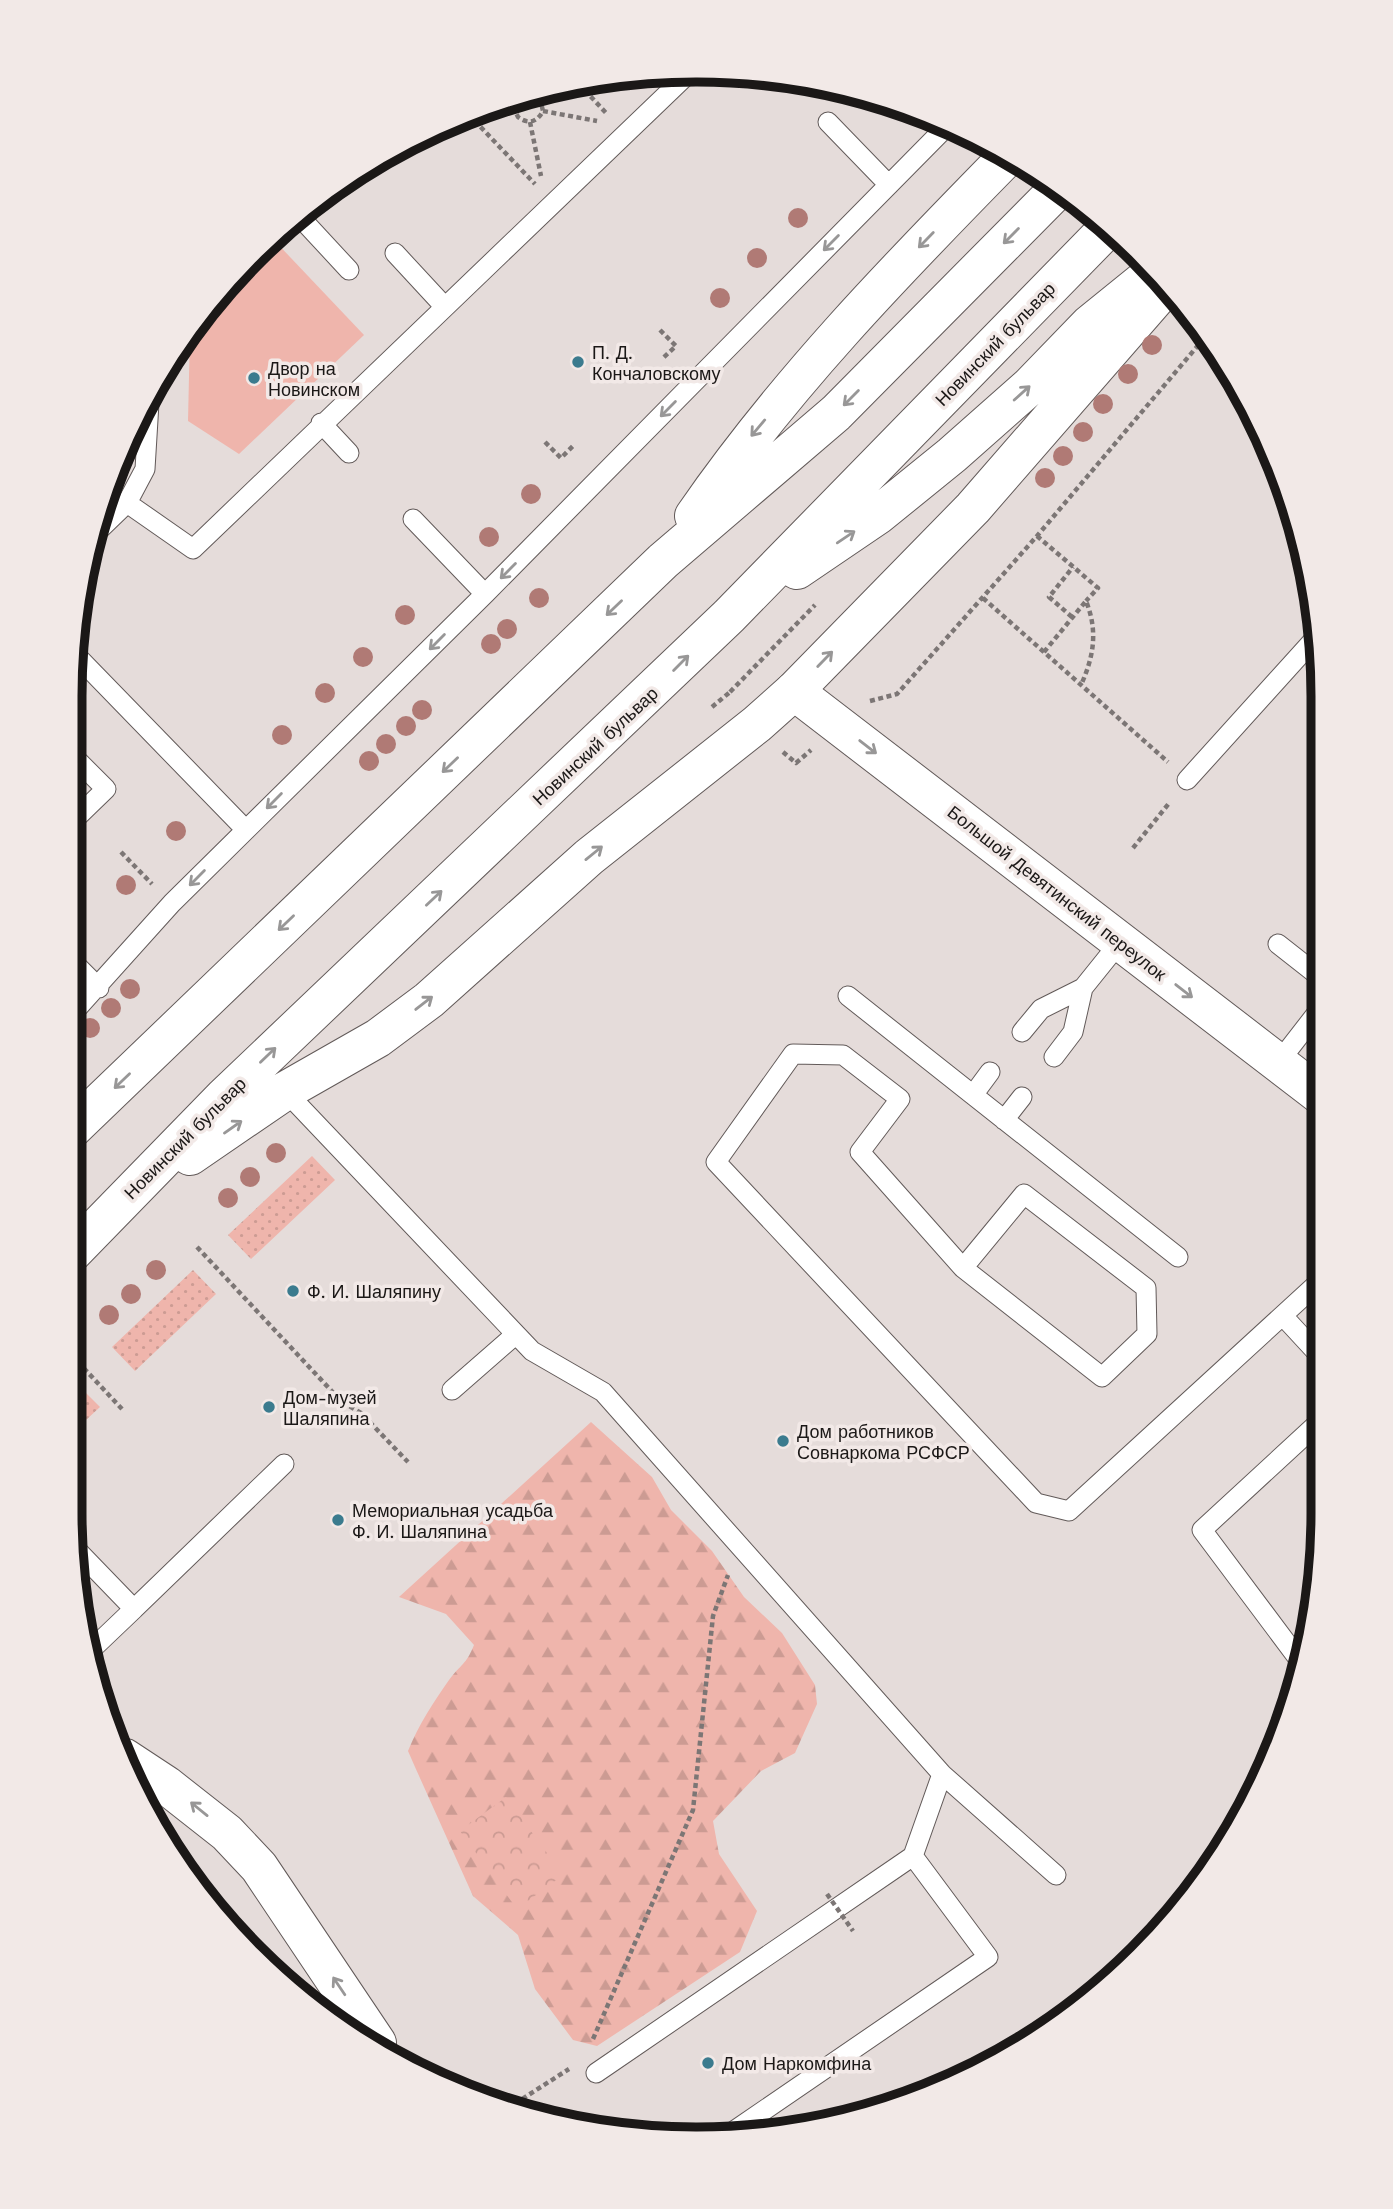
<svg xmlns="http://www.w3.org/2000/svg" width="1393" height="2209" font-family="'Work Sans',sans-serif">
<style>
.grass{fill:url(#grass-dots)}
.forest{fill:url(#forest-firs)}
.park{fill:url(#park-crowns)}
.pitch{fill:#efb5ac}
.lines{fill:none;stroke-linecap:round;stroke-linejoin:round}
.service-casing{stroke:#625a59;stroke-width:21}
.minor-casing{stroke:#625a59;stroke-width:40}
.primary-casing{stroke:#625a59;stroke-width:40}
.path{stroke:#7c7675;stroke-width:4.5;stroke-dasharray:5 3.5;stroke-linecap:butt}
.service{stroke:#fff;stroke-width:19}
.minor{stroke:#fff;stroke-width:38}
.primary{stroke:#fff;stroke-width:38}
.path-bridge{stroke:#7c7675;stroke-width:4.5;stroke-dasharray:5 3.5;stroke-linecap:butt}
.tree{fill:#b07a75}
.oneway{stroke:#989797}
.poi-dot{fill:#3b7b8e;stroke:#f2e9e7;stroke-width:2.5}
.labels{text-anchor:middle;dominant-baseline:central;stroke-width:7;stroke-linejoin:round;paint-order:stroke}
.street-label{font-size:18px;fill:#1b1817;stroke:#f2e9e7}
.poi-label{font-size:18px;fill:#1b1817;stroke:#f2e9e7;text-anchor:start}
.rim{fill:none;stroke:#1b1817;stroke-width:9}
</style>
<defs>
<pattern id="grass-dots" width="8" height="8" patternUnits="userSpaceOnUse" patternTransform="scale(1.75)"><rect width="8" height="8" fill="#efb5ac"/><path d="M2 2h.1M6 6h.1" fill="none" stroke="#cc9b93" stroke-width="1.8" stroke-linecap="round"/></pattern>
<pattern id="forest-firs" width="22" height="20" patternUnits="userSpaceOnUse" patternTransform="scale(1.75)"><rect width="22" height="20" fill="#efb5ac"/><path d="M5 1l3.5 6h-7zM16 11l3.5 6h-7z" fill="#cc9b93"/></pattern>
<pattern id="park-crowns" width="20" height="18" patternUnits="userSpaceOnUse" patternTransform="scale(1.75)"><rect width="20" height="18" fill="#efb5ac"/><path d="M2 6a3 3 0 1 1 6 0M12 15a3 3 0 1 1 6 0" fill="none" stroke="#cc9b93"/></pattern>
</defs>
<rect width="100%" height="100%" fill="#e5dcda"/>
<path class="grass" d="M312 1156 335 1180 251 1259 228 1235Z
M193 1270 216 1294 135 1371 112 1347Z
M77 1384 100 1407 70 1435 71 1389Z"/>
<path class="forest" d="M591 1422 652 1477 671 1510 712 1551 744 1597 782 1633 815 1685 817 1704 795 1753 761 1771 713 1821 719 1854 757 1911 740 1952 597 2046 573 2040 535 1989 518 1935 473 1896 415 1767 408 1751C419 1724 433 1703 449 1680 461 1664 466 1665 474 1645L446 1614 399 1597Z"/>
<path class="park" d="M506 1797 563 1875 517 1909 460 1831Z"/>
<path class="pitch" d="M272 238 364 335 239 454 188 421 190 332 200 315Z"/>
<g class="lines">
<g class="service-casing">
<path id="service" d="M828 122 889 185
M298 215 349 270
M395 253 444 306
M321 423 349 453
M127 503 193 549 689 73
M413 519 485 594
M98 531 127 503 145 469 149 403
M75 654 246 830
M1187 780 1318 635
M74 820 106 789 74 757
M1278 944 1320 977
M73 962 99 988
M848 996 973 1095
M73 1013 172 903 485 594 948 125
M1022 1032 1041 1009 1083 988
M1054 1057 1073 1032 1083 988 1120 942
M1278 1063 1320 1009
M990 1072 973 1095 1178 1257
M285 1091 532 1351 603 1392 942 1774 1056 1875
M1004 1120 1022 1097
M963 1268 1024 1194 1146 1288 1147 1334 1102 1377 963 1268 860 1152 900 1099 843 1055 793 1054 716 1162 1036 1503 1069 1511 1319 1282
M1283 1316 1319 1355
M452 1390 515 1335
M76 1549 134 1609 284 1464
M92 1649 134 1609
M1300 1661 1202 1530 1318 1423
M596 2073 913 1856 942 1774
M728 2135 988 1957 913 1856"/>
</g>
<g class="minor-casing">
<path id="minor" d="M794 691 1320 1095
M125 1758 166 1785 227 1833 259 1867 377 2043"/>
</g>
<g class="primary-casing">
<path id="primary" d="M694 516C785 384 896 270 1008 156
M797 570 878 515 952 455 1030 386 1090 324 1153 273
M72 1129 663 561 836 413 1059 188
M190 1156 285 1091 378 1038 429 1000 589 857 757 724 794 691 973 508 1168 284
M72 1253 224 1097 729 616 1108 228"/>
</g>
<path class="path" d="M579 84 607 114
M518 98 515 111 518 117C529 125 537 122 543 111L540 99 533 94
M543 111 597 121
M474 113 473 119 535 184
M530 122 541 176
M660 330 676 346 663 358
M545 442 561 458 573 446
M1037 536 1098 588 1086 601
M983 598 1168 762
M1072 617 1049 597 1073 567
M1044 652 1086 601C1098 631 1094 656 1081 685
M730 692 815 605
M870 701 897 694 1037 536 1206 336
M712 707 730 692
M783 752 796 763 811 750
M1133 848 1170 802
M121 852 152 884
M197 1247 341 1401 361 1413 408 1462
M78 1362 122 1409
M593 2039 693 1810 713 1616 728 1575
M508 2108 569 2069"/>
<use href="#service" class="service"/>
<use href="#minor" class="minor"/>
<use href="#primary" class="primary"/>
<path class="path-bridge" d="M827 1894 853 1931"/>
</g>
<g class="tree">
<circle cx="798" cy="218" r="10"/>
<circle cx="757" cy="258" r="10"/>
<circle cx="720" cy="298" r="10"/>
<circle cx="1152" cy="345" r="10"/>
<circle cx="1128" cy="374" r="10"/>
<circle cx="1103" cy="404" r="10"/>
<circle cx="1083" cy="432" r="10"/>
<circle cx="1063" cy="456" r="10"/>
<circle cx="1045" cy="478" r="10"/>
<circle cx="531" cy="494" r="10"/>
<circle cx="489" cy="537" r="10"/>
<circle cx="539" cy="598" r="10"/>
<circle cx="405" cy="615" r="10"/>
<circle cx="507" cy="629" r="10"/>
<circle cx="491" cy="644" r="10"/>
<circle cx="363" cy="657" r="10"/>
<circle cx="325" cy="693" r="10"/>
<circle cx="422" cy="710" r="10"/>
<circle cx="406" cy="726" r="10"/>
<circle cx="282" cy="735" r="10"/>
<circle cx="386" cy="744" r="10"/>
<circle cx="369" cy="761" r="10"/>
<circle cx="176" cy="831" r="10"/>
<circle cx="126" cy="885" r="10"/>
<circle cx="130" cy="989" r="10"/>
<circle cx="111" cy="1008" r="10"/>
<circle cx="90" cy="1028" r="10"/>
<circle cx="276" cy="1153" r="10"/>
<circle cx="250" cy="1177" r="10"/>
<circle cx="228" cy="1198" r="10"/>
<circle cx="156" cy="1270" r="10"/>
<circle cx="131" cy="1294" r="10"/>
<circle cx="109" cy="1315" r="10"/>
</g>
<defs><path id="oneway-shaft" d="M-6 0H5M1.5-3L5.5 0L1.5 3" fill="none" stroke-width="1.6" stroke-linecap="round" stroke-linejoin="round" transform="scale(1.75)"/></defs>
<g class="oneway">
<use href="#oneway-shaft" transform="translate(1011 236) rotate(135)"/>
<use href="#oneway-shaft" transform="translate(926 240) rotate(134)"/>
<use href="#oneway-shaft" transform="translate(831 243) rotate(135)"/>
<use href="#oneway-shaft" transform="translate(1022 393) rotate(-42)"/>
<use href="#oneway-shaft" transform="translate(851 398) rotate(135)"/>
<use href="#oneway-shaft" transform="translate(668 409) rotate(135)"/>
<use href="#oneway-shaft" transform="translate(758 428) rotate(130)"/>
<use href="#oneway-shaft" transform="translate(846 537) rotate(-34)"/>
<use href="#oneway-shaft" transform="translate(508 571) rotate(135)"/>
<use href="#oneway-shaft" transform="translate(614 608) rotate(136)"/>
<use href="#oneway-shaft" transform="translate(437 642) rotate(135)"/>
<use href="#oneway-shaft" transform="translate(825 659) rotate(-46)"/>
<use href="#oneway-shaft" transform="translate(681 663) rotate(-45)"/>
<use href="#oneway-shaft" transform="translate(868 747) rotate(38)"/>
<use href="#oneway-shaft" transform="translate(450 765) rotate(136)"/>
<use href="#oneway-shaft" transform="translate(274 801) rotate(135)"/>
<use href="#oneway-shaft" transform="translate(594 853) rotate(-39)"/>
<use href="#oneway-shaft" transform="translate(197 878) rotate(135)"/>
<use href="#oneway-shaft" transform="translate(434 898) rotate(-43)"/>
<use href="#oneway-shaft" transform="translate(286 923) rotate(136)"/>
<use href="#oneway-shaft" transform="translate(1184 991) rotate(38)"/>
<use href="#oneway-shaft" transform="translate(424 1003) rotate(-38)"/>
<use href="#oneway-shaft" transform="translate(268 1055) rotate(-44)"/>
<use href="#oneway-shaft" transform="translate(122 1081) rotate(136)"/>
<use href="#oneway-shaft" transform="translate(233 1127) rotate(-35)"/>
<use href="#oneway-shaft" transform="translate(199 1809) rotate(-141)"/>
<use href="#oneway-shaft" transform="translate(339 1986) rotate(-124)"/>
</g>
<g class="poi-dot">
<circle cx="578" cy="362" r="7"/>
<circle cx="254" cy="378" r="7"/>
<circle cx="293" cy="1291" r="7"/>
<circle cx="269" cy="1407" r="7"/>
<circle cx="783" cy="1441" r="7"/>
<circle cx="338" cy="1520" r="7"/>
<circle cx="708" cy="2063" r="7"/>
</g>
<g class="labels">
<g class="street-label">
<text transform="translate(995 344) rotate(-46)">Новинский бульвар</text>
<text transform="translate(595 746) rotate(-43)">Новинский бульвар</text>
<text transform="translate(1057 893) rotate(38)">Большой Девятинский переулок</text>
<text transform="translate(185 1138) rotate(-45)">Новинский бульвар</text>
</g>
<g class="poi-label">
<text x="592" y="352">П. Д.<tspan x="592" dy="21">Кончаловскому</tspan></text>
<text x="268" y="368">Двор на<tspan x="268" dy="21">Новинском</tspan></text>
<text x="307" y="1291">Ф. И. Шаляпину</text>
<text x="283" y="1397">Дом-музей<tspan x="283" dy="21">Шаляпина</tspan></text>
<text x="797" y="1431">Дом работников<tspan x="797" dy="21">Совнаркома РСФСР</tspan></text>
<text x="352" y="1510">Мемориальная усадьба<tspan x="352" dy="21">Ф. И. Шаляпина</tspan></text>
<text x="722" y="2063">Дом Наркомфина</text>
</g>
</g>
<path d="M0 0H1393V2209H0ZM696 82H697A614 614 0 0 1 1311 696V1513A614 614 0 0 1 697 2127H696A614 614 0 0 1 82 1513V696A614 614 0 0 1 696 82Z" fill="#f2e9e7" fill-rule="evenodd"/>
<path class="rim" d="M696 82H697A614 614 0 0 1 1311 696V1513A614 614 0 0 1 697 2127H696A614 614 0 0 1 82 1513V696A614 614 0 0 1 696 82Z"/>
</svg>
